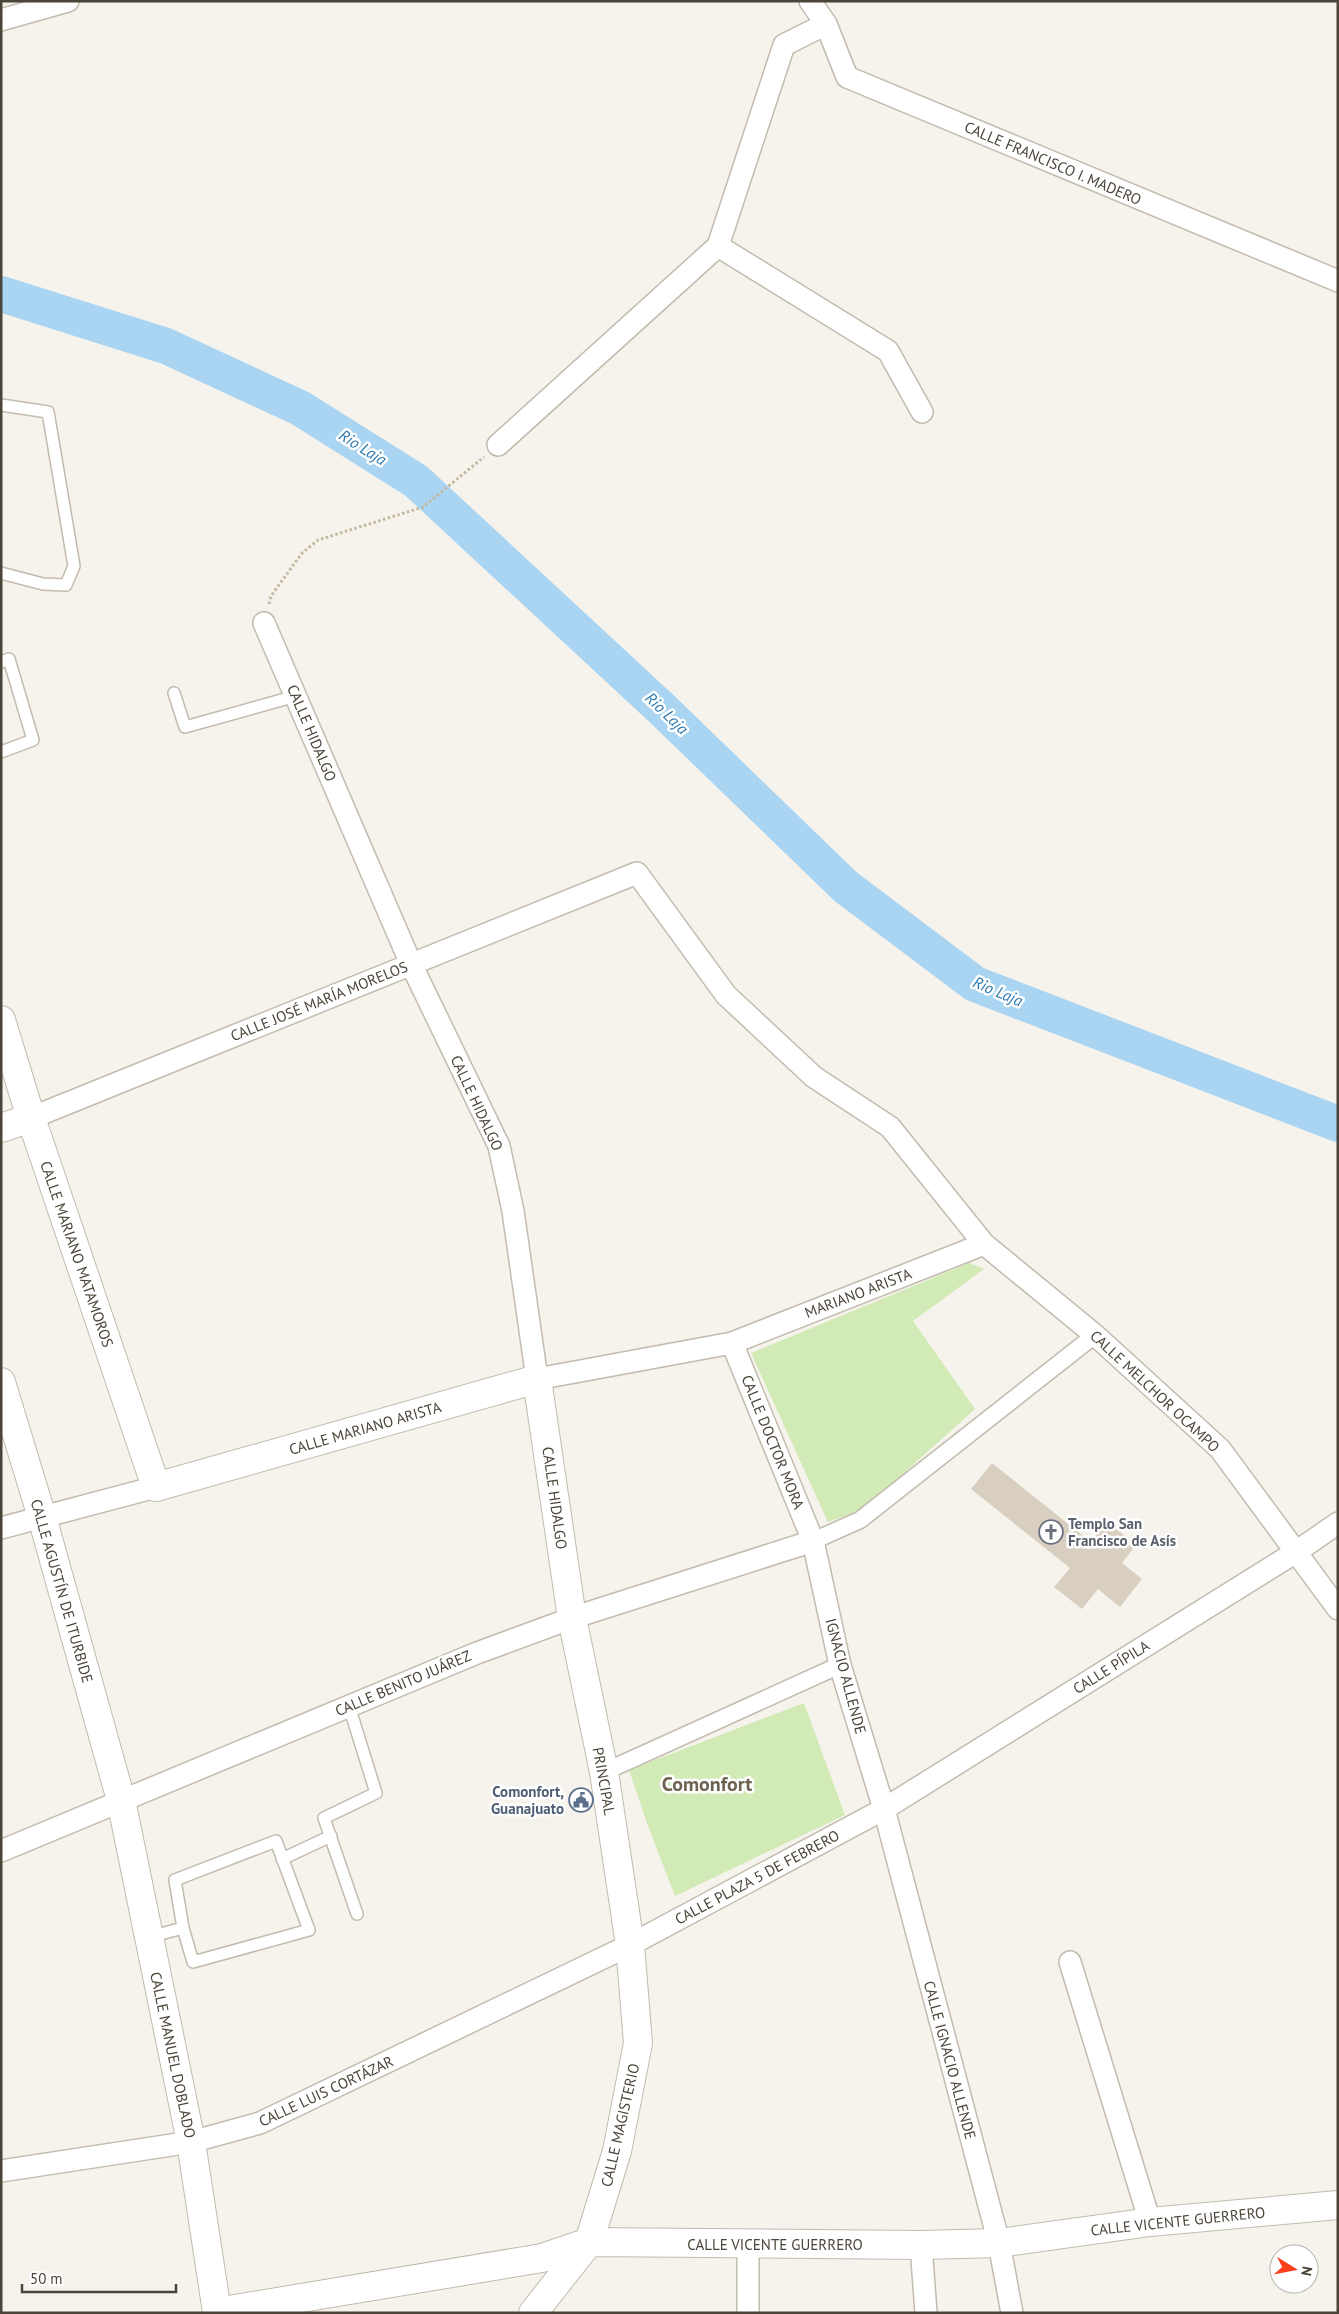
<svg xmlns="http://www.w3.org/2000/svg" width="1339" height="2314" font-family="'PT Sans',sans-serif">
<style>
.green{fill:#d2eab5}
.lines{fill:none;stroke-linecap:round;stroke-linejoin:round}
.river{stroke:#a9d4f2;stroke-width:36}
.building{fill:#d8cfc1}
.service-casing{stroke:#c2bbae;stroke-width:14}
.pedestrian-casing{stroke:#c2bbae;stroke-width:19}
.minor-casing{stroke:#c2bbae;stroke-width:24}
.tertiary-casing{stroke:#c2bbae;stroke-width:30}
.path{stroke:#c4b79f;stroke-width:3;stroke-dasharray:2.5 2.5;stroke-linecap:butt}
.service{stroke:#fff;stroke-width:11}
.pedestrian{stroke:#fff;stroke-width:16}
.minor{stroke:#fff;stroke-width:21}
.tertiary{stroke:#fff;stroke-width:28}
.labels{text-anchor:middle;dominant-baseline:central;stroke-width:5;stroke-linejoin:round;paint-order:stroke}
.street-label{font-size:15px;fill:#4b4439;stroke:#fff}
.worship-label{font-size:15px;font-weight:bold;fill:#5b616d;stroke:#fff;text-anchor:start}
.service-label{font-size:15px;font-weight:bold;fill:#4e5e75;stroke:#fff;text-anchor:end}
.water-label{font-size:16px;font-style:italic;fill:#2e7ab2;stroke:#fff}
.district-label{font-size:20px;font-weight:bold;fill:#6e6250;stroke:#fff}
</style>
<rect width="100%" height="100%" fill="#f6f3ec"/>
<path class="green" d="M969 1263 984 1269 913 1321 975 1409 863 1510 828 1522 751 1353Z
M804 1703 845 1815 675 1896 648 1826 629 1770Z"/>
<g class="lines">
<path class="river" d="M1 294 166 346 300 408 416 481 662 709 846 887 975 984 1338 1124"/>
</g>
<path class="building" d="M992 1463 1091 1542 1107 1521 1136 1545 1122 1563 1142 1579 1120 1607 1098 1589 1082 1609 1054 1587 1070 1568 971 1489Z"/>
<g class="lines">
<g class="service-casing">
<path id="service" d="M1 405 48 412 74 566 66 585 43 584 1 573
M1 662 9 659 33 740 1 752
M174 693 185 727 296 696
M349 1706 376 1793 324 1818 357 1914
M282 1859 331 1836
M149 1937 183 1928 193 1962 309 1930 276 1841 175 1880 183 1928"/>
</g>
<g class="pedestrian-casing">
<path id="pedestrian" d="M813 1541 860 1520 1095 1335
M604 1772 840 1665"/>
</g>
<g class="minor-casing">
<path id="minor" d="M810 1 826 24 847 77 1338 281
M1 20 68 1
M718 246 888 351 922 412
M498 445 718 246 784 45 826 24
M264 623 411 964 499 1146 513 1211 537 1379 732 1343 984 1244
M31 1118 637 873 726 995 814 1077 890 1127 984 1244 1095 1335 1220 1449 1338 1609
M732 1343 813 1541 840 1665 884 1809 999 2243 1012 2313
M1 1528 156 1487
M1 1851 477 1653 572 1618 813 1541
M1070 1962 1150 2222
M1 2171 191 2142 260 2123 630 1945 884 1809 1296 1552 1338 1523
M921 2245 926 2313
M748 2313V2244"/>
</g>
<g class="tertiary-casing">
<path id="tertiary" d="M1 1020 31 1118 156 1487 537 1379 572 1618 604 1772 630 1945 638 2043 617 2151 589 2242 533 2313
M1 1128 31 1118
M1 1382 42 1517 121 1800 191 2142 217 2312 542 2258 589 2242 921 2245 999 2243 1150 2222 1338 2205"/>
</g>
<path class="path" d="M269 604 271 596 302 553 318 540 423 507 484 457"/>
<use href="#service" class="service"/>
<use href="#pedestrian" class="pedestrian"/>
<use href="#minor" class="minor"/>
<use href="#tertiary" class="tertiary"/>
</g>
<defs>
<g id="church-ring" transform="scale(1.25)"><circle r="9.5" fill="#fff" stroke="#6b7280" stroke-width="1.5"/><path d="M-1.2-6h2.4v3.5h3.3v2.4h-3.3V6h-2.4V-.1h-3.3v-2.4h3.3Z" fill="#6b7280"/></g>
<g id="civic-ring" transform="scale(1.25)"><circle r="9.5" fill="#fff" stroke="#5c6f8a" stroke-width="1.5"/><path d="M-.6-6.5H3V-4.5H.6V-3L4-1V1h2V6H-6V1h2V-1L-.6-3ZM-1.2 2.5V6h2.4V2.5Z" fill="#5c6f8a"/></g>
</defs>
<g fill-rule="evenodd">
<use href="#church-ring" x="1051" y="1532"/>
<use href="#civic-ring" x="581" y="1800"/>
</g>
<g class="labels">
<g class="street-label">
<text transform="translate(1053 163) rotate(23)">CALLE FRANCISCO I. MADERO</text>
<text transform="translate(312 733) rotate(67)">CALLE HIDALGO</text>
<text transform="translate(319 1001) rotate(-22)">CALLE JOSÉ MARÍA MORELOS</text>
<text transform="translate(477 1103) rotate(65)">CALLE HIDALGO</text>
<text transform="translate(77 1254) rotate(71)">CALLE MARIANO MATAMOROS</text>
<text transform="translate(858 1293) rotate(-21)">MARIANO ARISTA</text>
<text transform="translate(1155 1391) rotate(43)">CALLE MELCHOR OCAMPO</text>
<text transform="translate(365 1428) rotate(-16)">CALLE MARIANO ARISTA</text>
<text transform="translate(773 1442) rotate(68)">CALLE DOCTOR MORA</text>
<text transform="translate(555 1498) rotate(82)">CALLE HIDALGO</text>
<text transform="translate(62 1591) rotate(74)">CALLE AGUSTÍN DE ITURBIDE</text>
<text transform="translate(1111 1667) rotate(-32)">CALLE PÍPILA</text>
<text transform="translate(846 1676) rotate(75)">IGNACIO ALLENDE</text>
<text transform="translate(403 1683) rotate(-23)">CALLE BENITO JUÁREZ</text>
<text transform="translate(604 1781) rotate(80)">PRINCIPAL</text>
<text transform="translate(757 1877) rotate(-28)">CALLE PLAZA 5 DE FEBRERO</text>
<text transform="translate(173 2055) rotate(78)">CALLE MANUEL DOBLADO</text>
<text transform="translate(950 2060) rotate(75)">CALLE IGNACIO ALLENDE</text>
<text transform="translate(326 2091) rotate(-25)">CALLE LUIS CORTÁZAR</text>
<text transform="translate(620 2125) rotate(-77)">CALLE MAGISTERIO</text>
<text transform="translate(1178 2221) rotate(-6)">CALLE VICENTE GUERRERO</text>
<text x="775" y="2244">CALLE VICENTE GUERRERO</text>
</g>
<g class="worship-label">
<text x="1068" y="1523">Templo San<tspan x="1068" dy="17">Francisco de Asís</tspan></text>
</g>
<g class="service-label">
<text x="564" y="1791">Comonfort,<tspan x="564" dy="17">Guanajuato</tspan></text>
</g>
<g class="water-label">
<text transform="translate(363 447) rotate(32)">Rio Laja</text>
<text transform="translate(667 713) rotate(44)">Rio Laja</text>
<text transform="translate(998 991) rotate(23)">Rio Laja</text>
</g>
<g class="district-label">
<text x="707" y="1784">Comonfort</text>
</g>
</g>
<rect width="1339" height="2314" fill="none" stroke="#4b4439" stroke-width="5"/>
<g transform="translate(1294 2269) rotate(100)"><circle r="24" fill="#ffffff" stroke="#b7b4b0"/>
<path d="M0-4L9 19L0 12L-9 19Z" fill="#fc3f1d"/>
<text y="-8" font-size="14" font-weight="bold" text-anchor="middle" fill="#4b4439">N</text>
</g>
<path d="M22 2284v8h154v-8" fill="none" stroke="#4b4439" stroke-width="2.5"/>
<text x="30" y="2284" font-size="15" fill="#4b4439" stroke="#ffffff" stroke-width="4" paint-order="stroke">50 m</text>
</svg>
